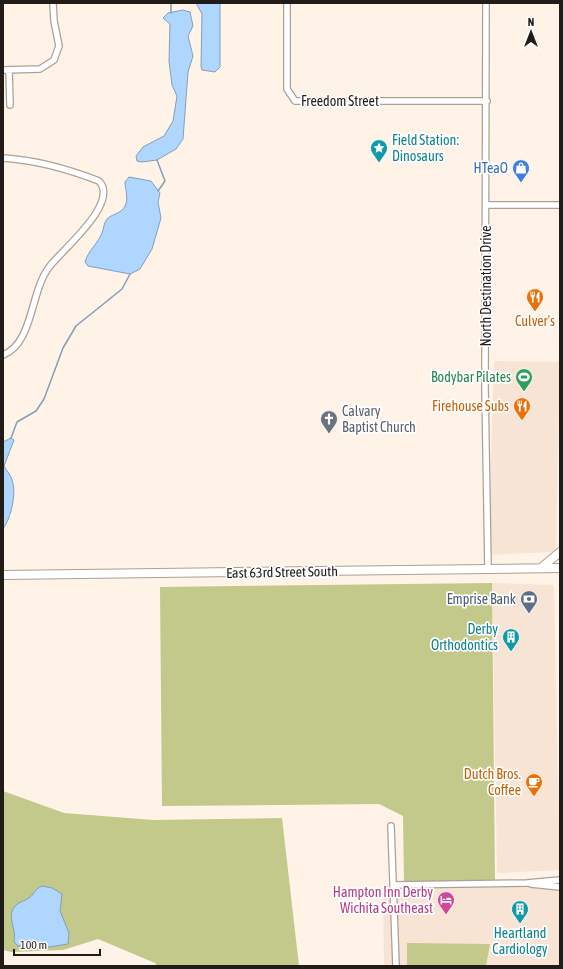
<svg xmlns="http://www.w3.org/2000/svg" width="563" height="969" font-family="'Asap Condensed',sans-serif">
<style>
.built{fill:#f8e4d4}
.green{fill:#c2c98a}
.water{fill:#afd6fe;stroke:#849eb9}
.lines{fill:none;stroke-linecap:round;stroke-linejoin:round}
.stream{stroke:#849eb9;stroke-width:1.5}
.minor-casing{stroke:#aca096;stroke-width:8}
.secondary-casing{stroke:#aca096;stroke-width:10}
.minor{stroke:#fff;stroke-width:5.5}
.secondary{stroke:#fff;stroke-width:8}
.labels{text-anchor:middle;dominant-baseline:central;stroke-width:3.5;stroke-linejoin:round;paint-order:stroke}
.street-label{font-size:14px;fill:#211c18;stroke:#fff}
.culture-label{font-size:14px;fill:#0d838f;stroke:#fff;text-anchor:start}
.shop-label{font-size:14px;fill:#366cbe;stroke:#fff;text-anchor:end}
.food-label{font-size:14px;fill:#c56008;stroke:#fff;text-anchor:end}
.leisure-label{font-size:14px;fill:#27864d;stroke:#fff;text-anchor:end}
.worship-label{font-size:14px;fill:#5b616d;stroke:#fff;text-anchor:start}
.service-label{font-size:14px;fill:#4e5e75;stroke:#fff;text-anchor:end}
.hotel-label{font-size:14px;fill:#b23c85;stroke:#fff;text-anchor:end}
</style>
<rect width="100%" height="100%" fill="#fff2e7"/>
<path class="built" d="M494 361 560 362 556 550 551 552 488 555Z
M492 583 554 585 560 870 497 873Z
M560 880V966H384L383 885Z"/>
<path class="green" d="M492 583 495 882 404 883 403 816 379 804 162 806 160 587Z
M3 791 64 813 153 820 282 818 299 966H157L155 963 98 939 63 950 11 952 3 950Z
M407 943 490 944 486 966H407Z"/>
<path class="water" d="M196 3H220V67L215 72 202 70 201 66 202 14Z
M183 10 190 12 193 26 188 36 193 56 188 72 183 139 176 149 157 160 142 162 137 161 136 156 143 147 164 136 173 121 177 96 172 85 169 61 170 24 163 18 168 13Z
M129 177 151 181 160 193 158 202 161 218 152 249 140 269 130 274 88 266 85 262C89 249 96 246 101 235 104 230 103 223 108 218 113 214 122 213 125 206 129 199 125 189 125 182Z
M11 438 14 440 4 466C6 470 11 475 12 480 17 493 11 518 3 529V442Z
M42 886 52 888 62 894 60 911 69 933 68 944 49 947 18 946 14 942C17 929 6 917 15 906 19 902 24 901 29 898 35 894 33 890 42 886Z"/>
<g class="lines">
<path class="stream" d="M171 3V13
M157 160 165 181 158 191
M11 438 17 422 36 411 44 399 63 348 76 326 122 289 130 274"/>
<g class="minor-casing">
<path id="minor" d="M287 3V89L295 101H487
M486 3 485 388 488 569
M3 70 40 69 54 60 59 46 54 21 53 3
M9 70 10 105
M3 158C36 160 68 169 99 181 120 203 62 250 50 266 30 290 34 343 3 355
M487 205H560
M391 826 396 966
M531 884 560 887
M393 885 527 883 560 880"/>
</g>
<g class="secondary-casing">
<path id="secondary" d="M541 568 560 552
M3 575 560 568"/>
</g>
<use href="#minor" class="minor"/>
<use href="#secondary" class="secondary"/>
</g>
<defs>
<g id="sight-pin" transform="scale(0.9)"><path d="M0 17L-7.5 6A9.5 9.5 0 1 1 7.5 6Z" fill="#0f9aa8" stroke="#fff"/><path d="M0-6L1.8-2.2L6-1.7L2.9 1.2L3.7 5.4L0 3.3L-3.7 5.4L-2.9 1.2L-6-1.7L-1.8-2.2Z" fill="#fff"/></g>
<g id="shop-pin" transform="scale(0.9)"><path d="M0 17L-7.5 6A9.5 9.5 0 1 1 7.5 6Z" fill="#3f7fe0" stroke="#fff"/><path d="M-5-2.5h2.3a2.7 3.5 0 0 1 5.4 0H5L5.5 6h-11ZM-1.5-2.5h3a1.5 2.3 0 0 0-3 0Z" fill="#fff"/></g>
<g id="restaurant-pin" transform="scale(0.9)"><path d="M0 17L-7.5 6A9.5 9.5 0 1 1 7.5 6Z" fill="#e8710a" stroke="#fff"/><path d="M-5-6h1v4h1v-4h1v4h1v-4h1v5L-1.5 .5V6h-2V.5L-5-1ZM5-6V6H3V1.5H1.5Q1.5-4 5-6Z" fill="#fff"/></g>
<g id="stadium-pin" transform="scale(0.9)"><path d="M0 17L-7.5 6A9.5 9.5 0 1 1 7.5 6Z" fill="#2e9e5b" stroke="#fff"/><path d="M0-5a6.5 5 0 1 0 0 10a6.5 5 0 1 0 0-10ZM-3.5-1.8h7v3.6h-7Z" fill="#fff"/></g>
<g id="church-pin" transform="scale(0.9)"><path d="M0 17L-7.5 6A9.5 9.5 0 1 1 7.5 6Z" fill="#6b7280" stroke="#fff"/><path d="M-1.2-6h2.4v3.5h3.3v2.4h-3.3V6h-2.4V-.1h-3.3v-2.4h3.3Z" fill="#fff"/></g>
<g id="bank-pin" transform="scale(0.9)"><path d="M0 17L-7.5 6A9.5 9.5 0 1 1 7.5 6Z" fill="#5c6f8a" stroke="#fff"/><path d="M-6-4H6V4H-6ZM0-2.3a2.3 2.3 0 1 0 0 4.6a2.3 2.3 0 1 0 0-4.6Z" fill="#fff"/></g>
<g id="building-pin" transform="scale(0.9)"><path d="M0 17L-7.5 6A9.5 9.5 0 1 1 7.5 6Z" fill="#0f9aa8" stroke="#fff"/><path d="M-4-6H4V6H1V3H-1V6H-4ZM-2.5-4.3h1.7v1.8h-1.7ZM.8-4.3h1.7v1.8H.8ZM-2.5-1h1.7V.8h-1.7ZM.8-1h1.7V.8H.8Z" fill="#fff"/></g>
<g id="cafe-pin" transform="scale(0.9)"><path d="M0 17L-7.5 6A9.5 9.5 0 1 1 7.5 6Z" fill="#e8710a" stroke="#fff"/><path d="M-5.5-4.5H6V0H3Q3 3.5 0 3.5H-2.5Q-5.5 3.5-5.5 0ZM3-3.2v2h1.7v-2ZM-6 4.5H4V6H-6Z" fill="#fff"/></g>
<g id="hotel-pin" transform="scale(0.9)"><path d="M0 17L-7.5 6A9.5 9.5 0 1 1 7.5 6Z" fill="#d1479c" stroke="#fff"/><path d="M-6-4.5h1.5V1H6V5H4.5V3h-9V5H-6ZM-4 0a1.8 1.8 0 1 1 3.6 0ZM.5 0V-2.5h3Q6-2.5 6 0Z" fill="#fff"/></g>
</defs>
<g fill-rule="evenodd">
<use href="#sight-pin" x="379" y="148"/>
<use href="#shop-pin" x="521" y="168"/>
<use href="#restaurant-pin" x="535" y="297"/>
<use href="#stadium-pin" x="524" y="377"/>
<use href="#restaurant-pin" x="522" y="406"/>
<use href="#church-pin" x="329" y="419"/>
<use href="#bank-pin" x="529" y="599"/>
<use href="#building-pin" x="511" y="637"/>
<use href="#cafe-pin" x="534" y="782"/>
<use href="#hotel-pin" x="446" y="900"/>
<use href="#building-pin" x="520" y="909"/>
</g>
<g class="labels">
<g class="street-label">
<text x="340" y="101">Freedom Street</text>
<text transform="translate(486 286) rotate(-90)">North Destination Drive</text>
<text transform="translate(282 572) rotate(-1)">East 63rd Street South</text>
</g>
<g class="culture-label">
<text x="392" y="140">Field Station:<tspan x="392" dy="16">Dinosaurs</tspan></text>
<text x="498" y="629" text-anchor="end">Derby<tspan x="498" dy="16">Orthodontics</tspan></text>
<text x="520" y="933" text-anchor="middle">Heartland<tspan x="520" dy="16">Cardiology</tspan></text>
</g>
<g class="shop-label">
<text x="508" y="168">HTeaO</text>
</g>
<g class="food-label">
<text x="535" y="321" text-anchor="middle">Culver's</text>
<text x="509" y="406">Firehouse Subs</text>
<text x="521" y="774">Dutch Bros.<tspan x="521" dy="16">Coffee</tspan></text>
</g>
<g class="leisure-label">
<text x="511" y="377">Bodybar Pilates</text>
</g>
<g class="worship-label">
<text x="342" y="411">Calvary<tspan x="342" dy="16">Baptist Church</tspan></text>
</g>
<g class="service-label">
<text x="516" y="599">Emprise Bank</text>
</g>
<g class="hotel-label">
<text x="433" y="892">Hampton Inn Derby<tspan x="433" dy="16">Wichita Southeast</tspan></text>
</g>
</g>
<rect width="563" height="969" fill="none" stroke="#211c18" stroke-width="8"/>
<g transform="translate(531 32)" stroke="#ffffff" stroke-width="3" paint-order="stroke">
<path d="M0-3L7 15L0 10L-7 15Z" fill="#211c18"/>
<text y="-6" font-size="11" font-weight="bold" text-anchor="middle" fill="#211c18">N</text>
</g>
<path d="M14 949v6h86v-6" fill="none" stroke="#211c18" stroke-width="2"/>
<text x="20" y="949" font-size="12" fill="#211c18" stroke="#ffffff" stroke-width="3" paint-order="stroke">100 m</text>
</svg>
